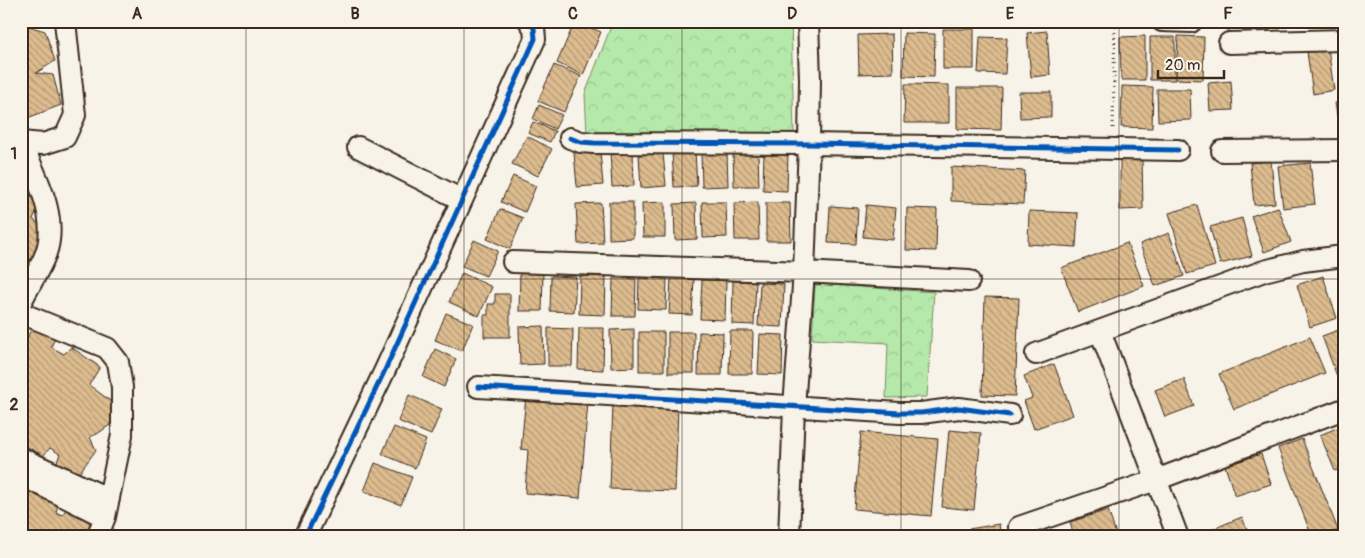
<svg xmlns="http://www.w3.org/2000/svg" width="1365" height="558" font-family="Pangolin,sans-serif">
<style>
.forest{fill:url(#forest-crowns);stroke:#788a64}
.building{fill:url(#building-back-hatch);stroke:#3b2a1e}
.lines{fill:none;stroke-linecap:round;stroke-linejoin:round}
.street-casing{stroke:#3b2a1e;stroke-width:24}
.path{stroke:#3b2a1e;stroke-width:3;stroke-dasharray:1 4;stroke-linecap:butt}
.street{stroke:#f7f3e8;stroke-width:20}
.cycleway-casing{stroke:#f7f3e8;stroke-width:8}
.cycleway{stroke:#0057b8;stroke-width:5}
.grid{fill:none;stroke:#3b2a1e;stroke-width:1;stroke-opacity:0.55}
.neatline{fill:none;stroke:#3b2a1e;stroke-width:2}
.grid-label{font-size:16px;text-anchor:middle;font-weight:bold;fill:#3b2a1e}
</style>
<defs>
<pattern id="forest-crowns" width="20" height="18" patternUnits="userSpaceOnUse" patternTransform="scale(1.25)"><rect width="20" height="18" fill="#b4e9aa"/><path d="M2 6a3 3 0 1 1 6 0M12 15a3 3 0 1 1 6 0" fill="none" stroke="#9cc892"/></pattern>
<pattern id="building-back-hatch" width="6" height="6" patternUnits="userSpaceOnUse" patternTransform="scale(1.25)"><rect width="6" height="6" fill="#ddbc8f"/><path d="M-1 5l2 2M0 0l6 6M5-1l2 2" fill="none" stroke="#b49974"/></pattern>
</defs>
<rect width="100%" height="100%" fill="#f7f3e8"/>
<filter id="ink" filterUnits="userSpaceOnUse"><feTurbulence type="fractalNoise" baseFrequency=".02" numOctaves="2"/><feDisplacementMap in="SourceGraphic" scale="10" xChannelSelector="R" yChannelSelector="G"/><feConvolveMatrix kernelMatrix="1 2 1 2 8 2 1 2 1" color-interpolation-filters="sRGB"/></filter>
<g filter="url(#ink)">
<path class="forest" d="M613 21H791L794 133 587 134 585 94Z
M815 284 934 292 927 397 886 398 888 343 812 339Z"/>
<path class="building" d="M575 21 601 32 583 75 557 63Z
M25 25 45 31 55 61 36 73 53 75 61 105 30 117 21 111V27Z
M943 29H974V69H943Z
M1047 31 1050 75 1031 77 1027 33Z
M904 33 935 34 934 77 903 76Z
M892 34 893 73 859 74 858 35Z
M1145 36V80H1121L1120 37Z
M1178 36 1204 37 1203 80 1176 79Z
M980 37 1007 38 1005 74 978 73Z
M1150 37H1175V80H1150Z
M1328 48 1334 90 1313 94 1307 52Z
M554 65 581 76 564 112 538 101Z
M1231 81 1233 110 1210 111 1208 83Z
M905 84 949 85V123H904Z
M1122 86 1153 87 1152 128 1121 127Z
M957 88H1002L1001 130 957 129Z
M1157 89H1190L1191 120 1158 121Z
M1019 92H1051V117L1020 118Z
M1344 96V130H1343L1341 116H1337L1335 103 1343 101 1342 97Z
M539 105 562 115 555 129 533 119Z
M533 122 555 131 550 142 528 133Z
M527 136 552 149 538 176 512 164Z
M600 151 603 185 577 187 574 153Z
M633 151 634 186 612 187 610 152Z
M695 151 697 186 674 187 672 152Z
M727 152 728 186 702 187 701 153Z
M758 152 759 186H734L733 153Z
M764 152 788 153 787 191 763 190Z
M663 153 666 186 641 188 639 155Z
M1142 159 1143 209 1120 210V160Z
M1271 161 1275 203 1254 205 1250 163Z
M1310 163 1315 204 1283 208 1278 166Z
M951 167 1025 171 1023 204 951 201Z
M513 176 536 186 525 212 501 202Z
M21 179H31L40 202 33 219 42 227 35 260 21 263Z
M609 202H633V238L609 239Z
M665 202V237H643L642 203Z
M702 202H726L727 237 703 238Z
M758 202 759 240H735L734 203Z
M601 203 603 243 578 244 576 204Z
M696 203 697 239 675 240 674 204Z
M766 203H790L791 241H766Z
M866 205 896 208 893 240 863 237Z
M1197 205 1215 266 1187 274 1169 213Z
M830 206 858 208 856 244 828 243Z
M1278 207 1291 242 1264 252 1251 216Z
M907 208 937 209 936 251 906 250Z
M500 209 523 218 510 249 487 239Z
M1029 211 1078 213 1076 247 1028 244Z
M1242 218 1252 256 1220 264 1210 227Z
M1169 233 1184 276 1155 286 1140 244Z
M474 240 498 251 486 276 462 266Z
M1127 243 1144 286 1078 312 1061 268Z
M520 272H543L542 311H519Z
M462 273 492 287 479 316 449 302Z
M551 276 576 277 574 312 550 311Z
M580 276 606 277 605 315 579 314Z
M1323 276 1337 318 1310 327 1297 285Z
M613 278 636 279 635 316H612Z
M639 278 667 279 666 310 638 309Z
M671 278 694 279 692 315 669 314Z
M702 280H726L725 320 700 319Z
M733 281 756 282 754 325 732 324Z
M760 283 784 284 782 327 758 326Z
M495 294H510V337H484V315H488V304H495Z
M985 297 1019 298 1015 396 982 395Z
M446 313 473 324 462 351 435 340Z
M543 326 544 364 520 365 519 327Z
M32 327 55 338 51 347 64 354 71 347 100 367 89 385 113 403 110 425 97 434 90 437 96 450 77 476 56 464 60 454 50 448 43 456 21 443V371L26 363 21 359V352Z
M548 328 573 329 572 366H548Z
M579 328H604L603 370 578 369Z
M1344 328V377L1338 379 1322 336Z
M634 329V367L611 368 610 330Z
M730 331H753L752 374H729Z
M639 332H664V371H639Z
M668 332H694V373H668Z
M699 332 723 333 722 375H698Z
M760 334 783 335 782 375 758 374Z
M1310 337 1325 373 1234 409 1219 374Z
M435 349 456 359 444 387 423 377Z
M1054 364 1073 415 1034 429 1024 401 1032 398 1024 376Z
M1184 379 1194 406 1165 417 1155 390Z
M409 395 442 409 431 435 398 421Z
M526 396 588 402 580 498 525 493 528 450 521 449Z
M613 403 678 406 675 491 610 489Z
M1344 425V467L1335 471 1320 435Z
M394 427 426 440 415 468 382 454Z
M949 430 981 433 974 510 942 507Z
M861 432 938 439 931 516 854 509Z
M1302 439 1338 530 1321 537H1312L1278 448Z
M1261 454 1271 484 1235 496 1225 466Z
M375 463 412 477 401 505 364 491Z
M27 481 59 501 56 512 62 515 71 503 96 529 91 537H21V492Z
M1108 510 1117 537H1074L1070 522Z
M1242 517 1250 537H1211L1208 531Z
M999 524 1001 537H970L969 529Z"/>
<g class="lines">
<g class="street-casing">
<path id="street" d="M1162 21 1191 22
M1229 43 1344 40
M570 138 581 142 594 143 809 144 1178 150
M21 142 43 144 65 137 75 115 65 21
M358 147 462 200
M1222 151 1344 150
M513 262 804 272 969 281
M21 302C29 286 40 269 46 253 59 216 35 175 21 142
M21 313 107 348 118 362 122 387V435L105 517 97 537
M1100 331 1178 537
M1036 354 1264 271 1303 261 1344 256
M478 387 900 413H921L959 408 1010 415
M21 458 109 499
M21 475 105 517
M1019 527 1156 480 1344 409
M305 537 385 370 535 39 534 28 529 21
M789 537 794 407 804 272 809 144 810 80 808 21"/>
</g>
<path class="path" d="M1113 128 1115 21"/>
<use href="#street" class="street"/>
<g class="cycleway-casing">
<path id="cycleway" d="M570 138 581 142 594 143 809 144 1178 150
M478 387 900 413H921L959 408 1010 415
M305 537 385 370 535 39 534 28 529 21"/>
</g>
<use href="#cycleway" class="cycleway"/>
</g>
</g>
<path class="grid" d="M246 21V537M464 21V537M682 21V537M901 21V537M1119 21V537M21 279H1344"/>
<rect width="1365" height="558" fill="none" stroke="#f7f3e8" stroke-width="55"/>
<path d="M1158 70v8h66v-8" fill="none" stroke="#3b2a1e" stroke-width="2.5"/>
<text x="1165" y="70" font-size="15" fill="#3b2a1e" stroke="#f7f3e8" stroke-width="4" paint-order="stroke">20 m</text>
<rect x="28" y="28" width="1310" height="502" class="neatline"/>
<g class="grid-label">
<text x="137" y="19">A</text>
<text x="355" y="19">B</text>
<text x="573" y="19">C</text>
<text x="792" y="19">D</text>
<text x="1010" y="19">E</text>
<text x="1228" y="19">F</text>
<text x="14" y="159">1</text>
<text x="14" y="410">2</text>
</g>
</svg>
